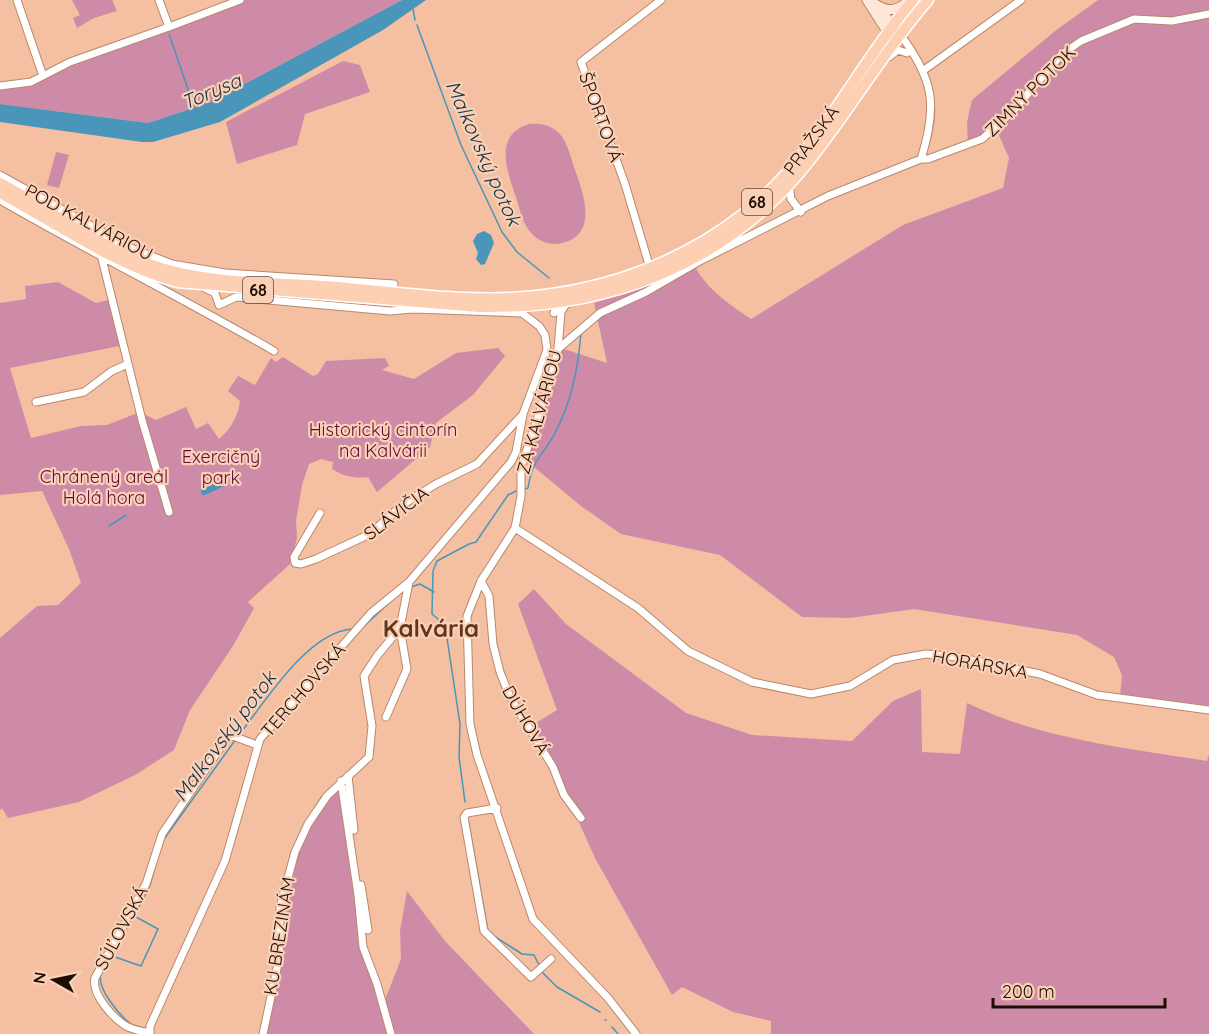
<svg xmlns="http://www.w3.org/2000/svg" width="1209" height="1034" font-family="Quicksand,sans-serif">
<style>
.green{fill:#cd8ba7}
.water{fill:#4a95ba}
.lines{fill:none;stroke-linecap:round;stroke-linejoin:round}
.stream{stroke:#4a95ba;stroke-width:1.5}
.canal{stroke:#4a95ba;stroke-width:6}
.street-casing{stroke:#b9886b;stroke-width:9}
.secondary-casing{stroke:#b9886b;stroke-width:11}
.primary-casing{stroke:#fff;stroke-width:13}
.street{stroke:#fff;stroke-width:7}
.secondary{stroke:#fee7d9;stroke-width:9}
.primary{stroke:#fed0b3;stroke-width:10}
.labels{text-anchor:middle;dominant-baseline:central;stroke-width:4.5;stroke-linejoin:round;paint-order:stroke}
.shield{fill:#fad0b7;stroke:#604839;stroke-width:1.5}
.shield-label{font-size:16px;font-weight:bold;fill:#1e0d03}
.street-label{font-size:18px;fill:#1e0d03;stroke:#fad0b7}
.park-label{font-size:18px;fill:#5f0c3b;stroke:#fad0b7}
.water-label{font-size:20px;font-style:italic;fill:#113343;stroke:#fad0b7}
.district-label{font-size:24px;font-weight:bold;fill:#62381c;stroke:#fad0b7}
</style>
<rect width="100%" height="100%" fill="#f4c0a1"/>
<path class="green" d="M72 0H112L117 11 94 18 77 28 73 18 80 15Z
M243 0H402L211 102 148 123 0 104V83L25 81Z
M1098 0H1209V711L1120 697 1122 675 1114 657 1077 635 914 609 850 618 802 617 720 555 621 534 581 506 528 462 558 347 607 363 594 303 638 288 692 261C705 288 726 302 751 319L903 225 1003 188 1009 158 994 124 968 145 967 122 972 100 1055 31Z
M343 61 360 65 370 92 305 114 297 145 237 164 226 122Z
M529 124C540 123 551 125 559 133 568 143 571 158 575 170 584 194 598 235 562 243 551 246 540 242 532 234 523 225 520 210 516 197 507 171 493 135 529 124Z
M56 152 69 155 59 188 47 185Z
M58 282 96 303 112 299 124 345 10 368 31 438 81 426 107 425 140 412 156 420 186 407 196 429 208 423 219 439C230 430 239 415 240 401L228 391 238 376 255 385 271 358 276 362 283 357 313 376 318 374 326 361 385 358 389 366 382 370 414 379 456 353 498 348 505 356 473 395 436 423 430 447 377 492 368 477C355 479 343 476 332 469L333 462 321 459 309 464 302 485 296 521 297 538 290 564 248 602 254 608 233 646 190 710 174 750 135 775 79 802 8 818 2 808 0 810V638L37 606 58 605 81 583 69 549 42 491 0 495V303L26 299 25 286Z
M534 589 566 624 686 713 752 735 852 741 893 701 921 689 922 752 960 754 967 703C1041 739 1126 748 1207 761L1209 754V1034H771V1021L733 1012 682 987 672 995 595 858 546 749 529 727 557 710 518 604Z
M340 785 365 947 385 1000 401 959 400 931 407 891 445 941 534 1034H262L277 985 284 888 301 829 321 796Z"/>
<path class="water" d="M402 0H426L383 30 220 122 153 142H142L0 122V104L148 123 211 102Z
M484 231 491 235 494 243 485 264 481 265 476 259 478 253 473 241 477 234Z"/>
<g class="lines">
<path class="stream" d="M413 9 415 20
M417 25 461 145 502 232 517 252 549 278
M169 34 191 98
M192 101 195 109
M525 489 528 488C533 456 543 457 556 431 572 400 578 368 581 333
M109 526 126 515
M411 587 420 584 434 592
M361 629 390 602
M239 735C265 702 308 631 353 629
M465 802 459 757 460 724 447 638 444 624 432 614 433 571 437 561 469 544 476 542 508 495 516 491
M468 820 488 931
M164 839 236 739
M494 936 522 954 534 955 539 965
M105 966 112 956 141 966 158 929 136 917V913L150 885 155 867
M542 972 557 987 600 1012
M101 973C96 988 120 1016 132 1025
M605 1020H606
M612 1027 618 1034"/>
<path class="canal" d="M204 492 224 483"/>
<g class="street-casing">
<path id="street" d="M17 0 43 76
M159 0 169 27 240 0
M900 34C934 80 938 105 921 159
M889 57 898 50 907 53
M924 70 1021 0
M0 86 31 82 70 62 169 27
M0 175 131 248 172 264 225 273 394 284
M789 184 791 199 801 212
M0 200C90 252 184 299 274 351
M102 259 142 420 169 512
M650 268 625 184 581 62 661 0
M572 302 566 304 561 312 558 349 551 378 521 467V496L515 528 481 581 467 616 470 724 477 755 533 919 608 998 636 1034
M554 313 556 306 561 301
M558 349 600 313 646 292 698 262 828 196 921 159H928L982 139 1013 111 1061 55 1081 41 1134 19 1172 21 1209 14
M36 402 84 392 112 371 128 364
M320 513 294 557 295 563 301 564 316 559 370 534 402 505 436 484 477 464 523 414
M515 528 638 608 688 651 752 682 811 694 850 686 893 660 926 654 957 657 1040 674 1097 695 1209 710
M481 581 489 596 493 644 500 672 510 697 553 767 564 795 581 818
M386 717 407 669 400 628 409 582
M348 776 354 830
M341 781 358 895 363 947 377 984 391 1034
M497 808 467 813 464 817 484 931 531 977 551 959
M361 885 368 930
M150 1033C142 1031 133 1030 126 1026 113 1018 91 994 95 978L146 884 162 834 227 738 233 736 257 745
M150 1034V1026L225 861 260 739 371 613 409 582 511 462 516 452 523 414 547 350 545 335 539 326 522 313 413 309 390 311 236 297 219 305 215 293 203 287
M263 1034 279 959 280 907 295 852 308 824 327 796 369 757 372 726 364 676 377 656 400 628"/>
</g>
<g class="secondary-casing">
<path id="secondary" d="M867 0 890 36
M875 4 900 34
M877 5C890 13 899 10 909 0"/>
</g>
<g class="primary-casing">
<path id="primary" d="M0 183C49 209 97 246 149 264 204 284 266 282 323 286 383 290 451 301 509 298 593 294 675 267 741 216 815 160 854 70 913 0
M0 193C58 224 113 264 177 282L479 307C603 309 719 268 800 172 846 117 881 54 928 0"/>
</g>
<use href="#street" class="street"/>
<use href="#secondary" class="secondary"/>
<use href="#primary" class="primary"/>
</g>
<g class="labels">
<g class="shield">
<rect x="742" y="189" width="30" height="26" rx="4.5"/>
<rect x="243" y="277" width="30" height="26" rx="4.5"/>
</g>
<g class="shield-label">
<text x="757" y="202">68</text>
<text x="258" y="290">68</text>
</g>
<g class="street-label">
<text transform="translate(1030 91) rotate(-45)">ZIMNÝ POTOK</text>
<text transform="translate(601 117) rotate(70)">ŠPORTOVÁ</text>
<text transform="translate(811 140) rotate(-54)">PRAŽSKÁ</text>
<text transform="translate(89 222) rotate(28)">POD KALVÁRIOU</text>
<text transform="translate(539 412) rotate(-75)">ZA KALVÁRIOU</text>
<text transform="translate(396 513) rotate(-37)">SLÁVIČIA</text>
<text transform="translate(980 664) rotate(10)">HORÁRSKA</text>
<text transform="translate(303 690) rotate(-49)">TERCHOVSKÁ</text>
<text transform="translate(526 720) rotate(60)">DÚHOVÁ</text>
<text transform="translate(121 928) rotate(-62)">SÚĽOVSKÁ</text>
<text transform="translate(279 936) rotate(-81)">KU BREZINÁM</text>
</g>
<g class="park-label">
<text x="383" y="429">Historický cintorín<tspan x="383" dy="21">na Kalvárii</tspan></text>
<text x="221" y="456">Exercičný<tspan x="221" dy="21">park</tspan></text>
<text x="104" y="476">Chránený areál<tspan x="104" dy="21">Holá hora</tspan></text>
</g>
<g class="water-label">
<text transform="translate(211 91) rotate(-23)">Torysa</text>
<text transform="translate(484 153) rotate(66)">Malkovský potok</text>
<text transform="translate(224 736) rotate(-53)">Malkovský potok</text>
</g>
<g class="district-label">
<text x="431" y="628">Kalvária</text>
</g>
</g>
<g transform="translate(54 980) rotate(279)" stroke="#fad0b7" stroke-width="4.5" paint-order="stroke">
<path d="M0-4.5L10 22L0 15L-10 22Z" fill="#1e0d03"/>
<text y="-9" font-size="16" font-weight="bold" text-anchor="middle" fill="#1e0d03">N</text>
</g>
<path d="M993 998v9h172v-9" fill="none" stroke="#1e0d03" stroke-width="3"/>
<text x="1002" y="998" font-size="18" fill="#1e0d03" stroke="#fad0b7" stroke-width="4.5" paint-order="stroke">200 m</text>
</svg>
